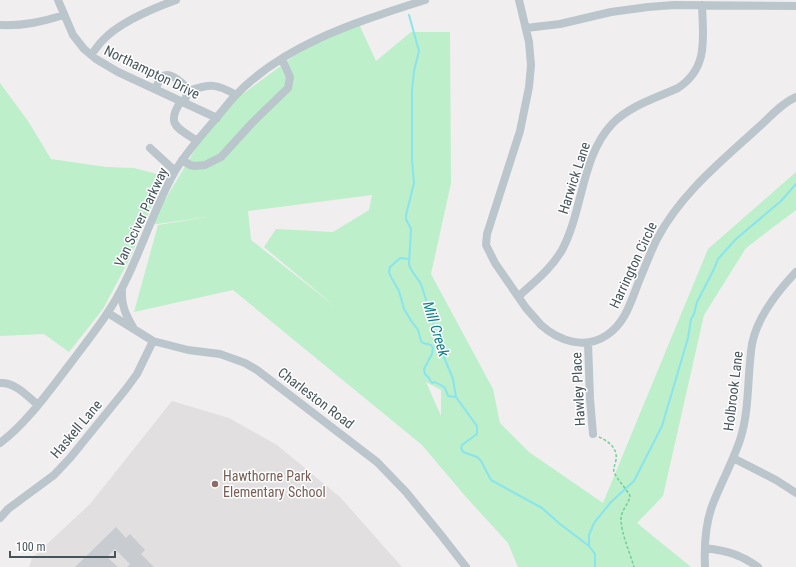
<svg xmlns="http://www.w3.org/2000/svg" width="796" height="567" font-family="'Roboto Condensed',sans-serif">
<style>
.education{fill:#e2dfe1}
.green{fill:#bcefca;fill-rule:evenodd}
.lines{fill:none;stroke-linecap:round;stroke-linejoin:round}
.stream{stroke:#89e4ed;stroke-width:2}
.building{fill:#c8ccd1}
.path{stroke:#74ce97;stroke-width:1.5;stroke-dasharray:3 2;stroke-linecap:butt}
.minor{stroke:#bac5cc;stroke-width:8}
.education-dot{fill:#8d6e63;stroke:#fff;stroke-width:1.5}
.labels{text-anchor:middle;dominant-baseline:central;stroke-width:3;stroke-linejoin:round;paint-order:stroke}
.street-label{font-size:14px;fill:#46545c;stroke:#fff}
.education-label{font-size:14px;fill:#785e54;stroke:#fff;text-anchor:start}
.water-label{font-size:15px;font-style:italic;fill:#0c808c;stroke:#fff}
</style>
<rect width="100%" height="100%" fill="#f1eeef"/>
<path class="education" d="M172 401 229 418 277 445 340 497 402 567H29L32 558 90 504Z"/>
<path class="green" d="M358 22 376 61 411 32H450L451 183 431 274 493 389 500 423 529 452 603 503 708 249 796 172V210L746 248 704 315 663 496 637 523 691 567H518L508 543 466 497 422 445 233 290 134 312 158 225 213 216 150 225 217 113 320 37ZM372 195 369 210 333 232 276 229 264 247 337 308 251 240 248 211ZM426 382 441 390V416Z
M0 83 28 121 51 159 106 167 134 168 157 174 158 191 129 260 103 309 69 352 44 334 0 336Z"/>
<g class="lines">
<path class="stream" d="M409 15 419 51 414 71 412 90V160L414 183 406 215V219L411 229 409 264C411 273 419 278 422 287L444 357 453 379 456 397 477 426V434L462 445 461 448 463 452 477 457 481 461 491 480 542 508 560 524 589 546 595 554V567
M409 259 401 258 399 259 390 267 389 272 391 277 399 291 404 309 412 322 418 330 421 341 423 343 431 345 433 348 432 354 424 369 425 374 428 377 432 383 435 382C445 388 444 384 448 396L456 397
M589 546V535L594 523 611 502 634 481 662 426 688 338 691 319 694 314 697 302 714 269 718 259 736 239 781 201 796 184"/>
</g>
<path class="building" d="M116 527 126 538 130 534 145 550 141 554 154 567H127L130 564 115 549 107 557 118 567H75Z"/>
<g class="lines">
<path class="path" d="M599 437C608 441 618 448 616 460 615 465 613 468 614 472 618 481 626 488 630 496 629 504 621 510 621 519 621 533 630 553 634 567"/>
<path class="minor" d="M58 0 73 35 84 49 96 59 118 72 217 118
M519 0 529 42 531 65 529 87 520 131 487 234 486 245 495 263 526 308 541 325C559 341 585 350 607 335 626 322 631 301 639 281 645 267 650 253 657 239 681 193 723 160 761 125 772 115 782 103 796 97
M0 25C24 26 41 22 64 15
M526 28 560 24 611 12 648 7 674 5 796 6
M91 55C95 50 98 45 103 40 119 23 154 8 176 0
M155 89C157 86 159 80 162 77 170 70 185 85 188 91L184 103
M188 91C210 84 216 83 236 95
M181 101C165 125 178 128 197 141
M150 148 175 171
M182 160 190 165 195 166 205 165 221 157 252 123 288 88 290 77 282 59
M122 291C121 306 126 315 134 329
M519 296C534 282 551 269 562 250 583 211 581 157 612 124 629 106 656 98 678 88 709 68 703 37 702 5
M108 313 153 341 188 350 220 354 245 363 257 370 377 462 406 492 441 535 466 567
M588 343 590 399 593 434
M0 383C15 382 27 396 38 405
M0 443C27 423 49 391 70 364 90 337 111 312 125 282 143 246 155 206 175 171 186 153 199 138 212 123 219 115 226 106 233 98 283 44 357 22 425 0
M733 458 776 480 796 493
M0 518 8 509 54 475 70 458 126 389 137 374 153 341
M705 548C727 551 740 554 758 567
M705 567C704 545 705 522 714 501 722 481 733 461 740 440 750 409 747 376 752 344 757 318 778 291 796 272"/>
</g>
<circle class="education-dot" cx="215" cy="484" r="4"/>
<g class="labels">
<g class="street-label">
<text transform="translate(152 72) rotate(26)">Northampton Drive</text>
<text transform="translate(574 178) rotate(-72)">Harwick Lane</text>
<text transform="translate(141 217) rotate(-65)">Van Sciver Parkway</text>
<text transform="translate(633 265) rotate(-65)">Harrington Circle</text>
<text transform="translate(578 389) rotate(-93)">Hawley Place</text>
<text transform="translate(733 391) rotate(-83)">Holbrook Lane</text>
<text transform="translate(316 398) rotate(37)">Charleston Road</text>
<text transform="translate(76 429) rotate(-50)">Haskell Lane</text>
</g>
<g class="education-label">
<text x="223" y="476">Hawthorne Park<tspan x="223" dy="16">Elementary School</tspan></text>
</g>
<g class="water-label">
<text transform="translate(436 329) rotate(73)">Mill Creek</text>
</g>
</g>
<path d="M10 551v6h105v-6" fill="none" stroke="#46545c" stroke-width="2"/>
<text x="16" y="551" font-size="12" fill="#46545c" stroke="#ffffff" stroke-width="3" paint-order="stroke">100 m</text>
</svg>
